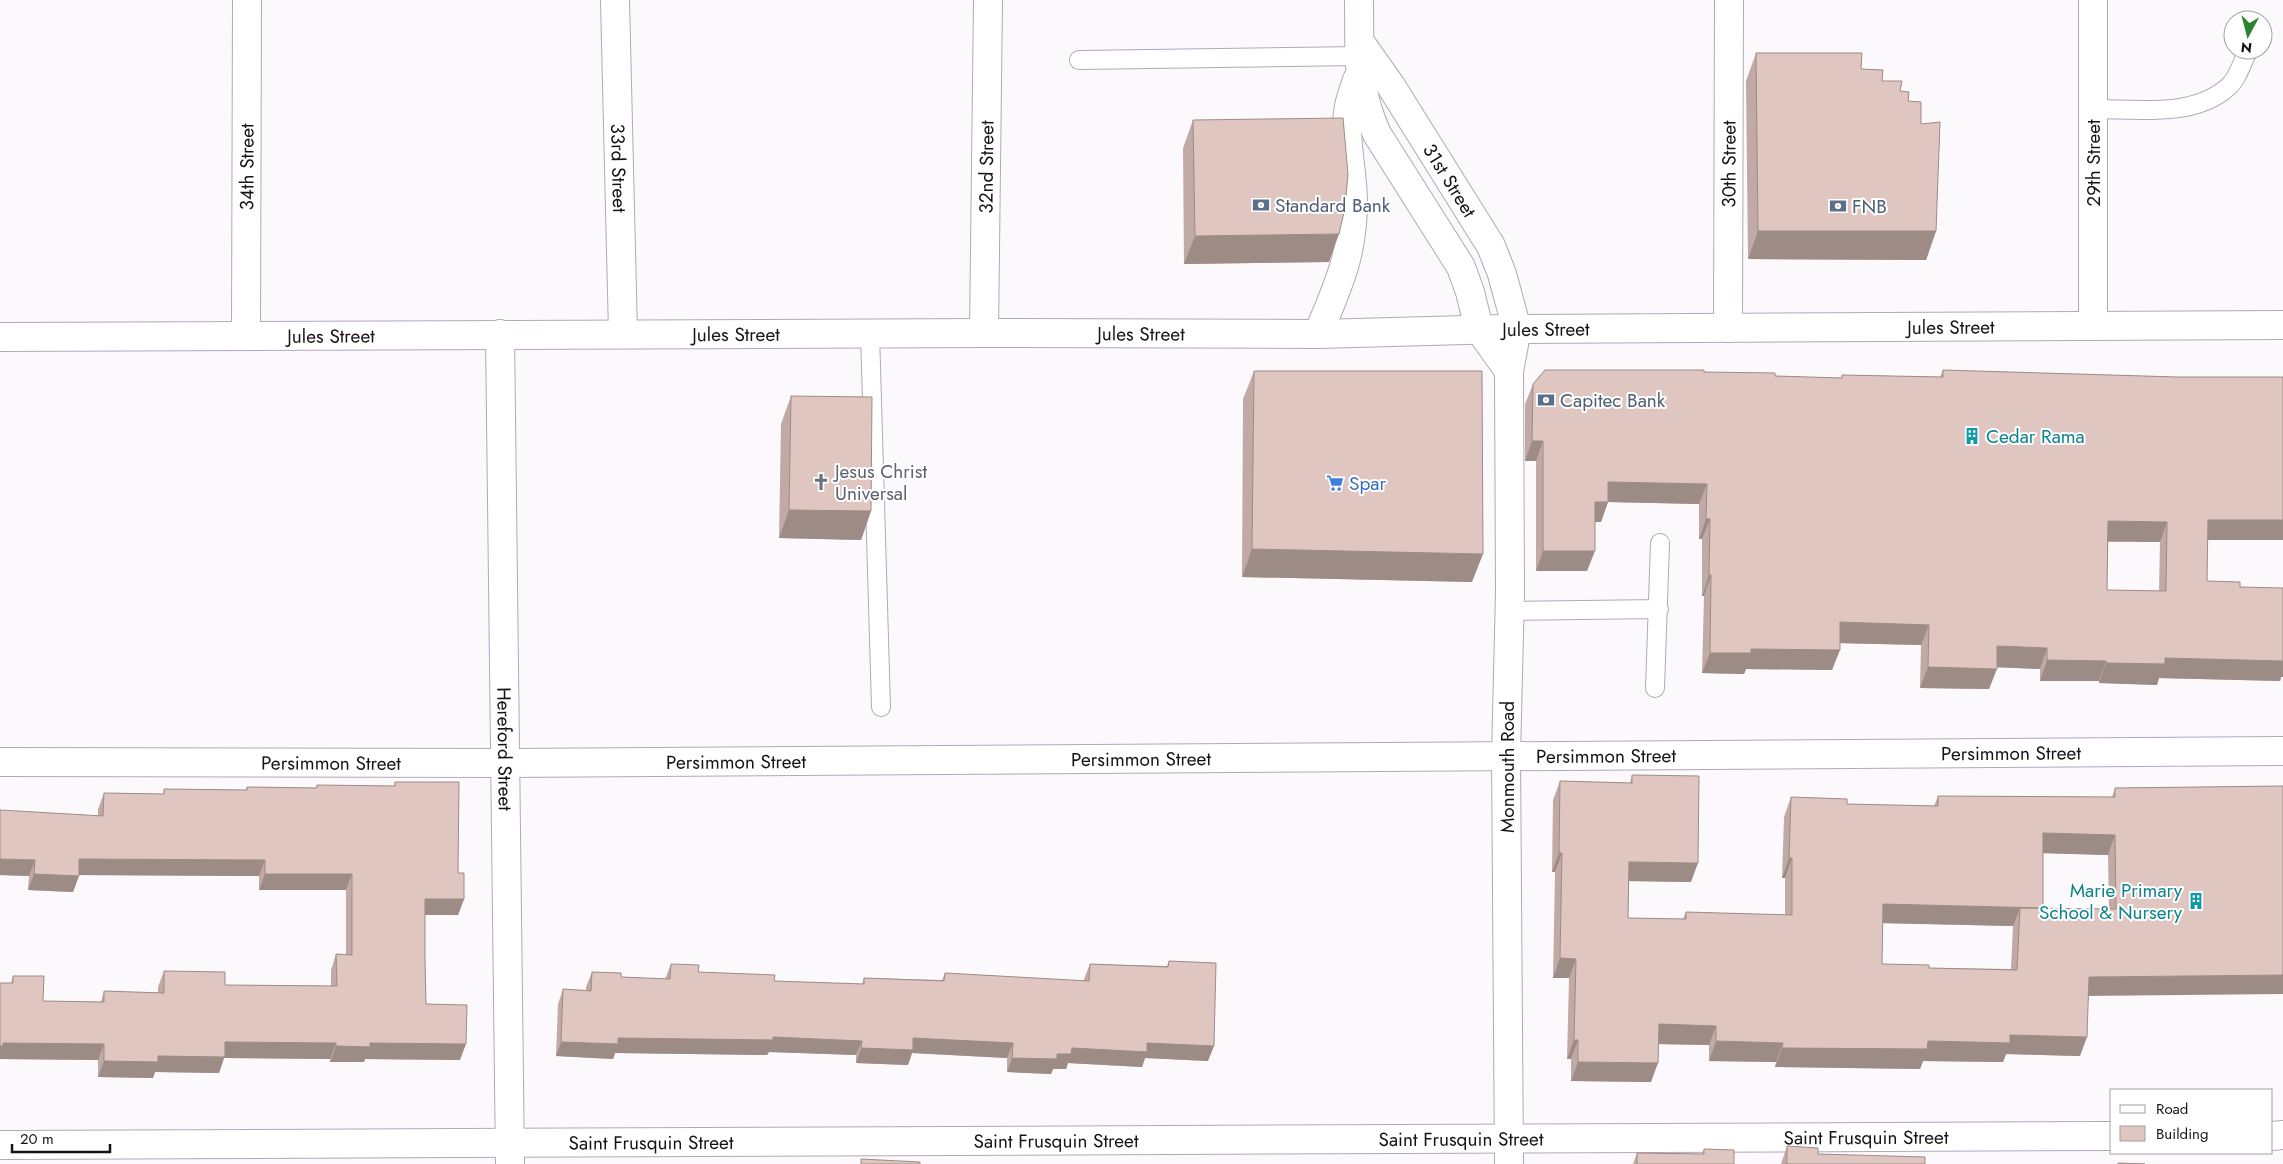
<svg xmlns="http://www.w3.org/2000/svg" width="2283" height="1164" font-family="Jost,sans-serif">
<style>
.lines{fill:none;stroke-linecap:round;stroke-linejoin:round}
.lane-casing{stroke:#b4a6b9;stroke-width:20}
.street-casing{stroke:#b4a6b9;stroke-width:30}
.secondary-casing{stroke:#b4a6b9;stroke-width:30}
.lane{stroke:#fff;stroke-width:18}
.street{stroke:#fff;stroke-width:28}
.secondary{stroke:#fff;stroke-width:28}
.wall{fill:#c1aaa5;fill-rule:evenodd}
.shaded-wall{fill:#9d8b86}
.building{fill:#e0c6c0;stroke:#9d8b86;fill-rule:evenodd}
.labels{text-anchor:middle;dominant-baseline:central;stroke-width:4;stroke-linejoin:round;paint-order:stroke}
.street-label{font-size:19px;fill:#171218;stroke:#fff}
.service-label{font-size:19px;fill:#4e5e75;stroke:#fff;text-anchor:start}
.culture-label{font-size:19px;fill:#0d838f;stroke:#fff;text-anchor:start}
.worship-label{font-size:19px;fill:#5b616d;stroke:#fff;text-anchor:start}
.shop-label{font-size:19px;fill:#366cbe;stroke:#fff;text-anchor:start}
</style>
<rect width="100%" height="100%" fill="#fcf9fd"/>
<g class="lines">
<g class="lane-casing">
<path id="lane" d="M1079 60 1360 56
M2093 109C2136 109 2194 118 2228 87 2237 80 2242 63 2247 53
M870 333 881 707
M1509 611 1659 609
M1655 688 1660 543"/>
</g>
<g class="street-casing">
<g id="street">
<path id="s1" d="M615 0 623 334"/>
<path d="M2093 326V0"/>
<path id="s2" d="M1728 328 1729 0"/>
<path id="s3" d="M984 333 988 0"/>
<path id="s4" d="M500 334 510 1164"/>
<path id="s5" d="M246 335 247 0"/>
<path id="s6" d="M0 762 507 763 2283 751"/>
<path d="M2272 1136 2283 1135"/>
<path id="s7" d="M0 1145 2112 1136"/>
</g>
</g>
<g class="secondary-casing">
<g id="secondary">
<path d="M1359 0C1360 51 1355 86 1377 134L1461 267 1470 292 1479 329 1509 371"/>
<path id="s8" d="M1360 42 1391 86 1491 246 1502 274 1517 329 1509 371 1510 592 1506 756 1509 1164"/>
<path d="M1318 334C1338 286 1353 255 1353 202 1353 170 1343 137 1349 106 1351 97 1354 89 1357 80"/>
<path id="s9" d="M0 337 984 333 1318 334 1503 329 2283 325"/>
</g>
</g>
<use href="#lane" class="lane"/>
<use href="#street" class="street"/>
<use href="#secondary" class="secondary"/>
</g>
<path class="wall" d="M1756 53 1882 81 1900 91 1908 101 1921 124 1936 231 1926 260 1748 259 1746 81Z
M1193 120 1329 262 1184 264 1183 148Z
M1943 370 2177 377H2283V540H2207V581L2240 587 2281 677 2280 681 2159 678 2157 685 2099 683V681H2040V669L1997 667 1989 689 1920 688 1921 645 1840 643 1832 670 1746 669 1744 674 1702 673 1704 596H1702V539H1699V504L1608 502 1601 522H1595L1587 571H1536V461H1525V404L1533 384 1704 372 1775 376 1841 378 1842 375 1940 377ZM2108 542H2160L2159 591 2107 590Z
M1254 371 1472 582 1242 577 1243 399Z
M791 396 871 511 861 540 779 538 781 424Z
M1632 775 1691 882 1629 881 1628 918 1683 919 1686 912 1785 915V878H1782L1784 817 1791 797 1847 804 1934 806 1938 796 2112 797 2115 788 2283 786 2088 996 2080 1056 2006 1054 2003 1062 1923 1061 1920 1069 1775 1067 1776 1062 1709 1061V1045L1659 1044 1651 1082 1571 1081V1059H1567L1569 978H1553L1555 872H1552L1553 800 1560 781 1630 783ZM2043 853 2108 855 2109 909 2042 908ZM1882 923 2013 926 2011 969 1929 968 1882 964Z
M395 782 458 873 464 899 458 915H425V961L426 1004 460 1060 365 1059 364 1062H330V1059L224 1058 219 1073 155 1072 153 1078 98 1077V1060L0 1059V983H11L13 976 43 1001 101 1002 104 991 158 993V987L164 971 225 985 331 986V970L336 954H346V890H259V876L79 875 73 892 28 890 29 876 0 875 98 816V809L104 793 163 794 164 789 246 790 247 787 316 788 317 785 394 786Z
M1169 961 1208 1061 1145 1058 1142 1067 1068 1063 1066 1069H1053L1051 1074 1007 1072V1058L912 1053 908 1065 856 1063V1055L769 1052 767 1055 615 1053 613 1059 556 1056 558 1004 563 989 586 990V987L592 972 621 977 665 979 671 964 698 972 774 981 862 984 864 978 942 980 945 973 1084 981V979L1090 964 1167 966Z
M1787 1146 1818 1154 1925 1164H1781Z
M1704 1149 1734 1164H1633L1637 1153 1702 1154Z"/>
<path class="shaded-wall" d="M1758 231H1936L1926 260 1748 259Z
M1339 234 1329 262 1184 264 1195 236Z
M1532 441H1543L1536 461H1525Z
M1608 482 1707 484 1699 504 1608 502 1601 522H1588L1595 502Z
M789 510 871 511 861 540 779 538Z
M1706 519H1710L1702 539H1699Z
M2208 520H2283V540H2200Z
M2108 521 2167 522 2160 542 2101 541Z
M1252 549 1483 554 1472 582 1242 577Z
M1543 551H1595L1587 571H1536Z
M1709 575H1711L1704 596H1702Z
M1840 622 1929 625 1921 645 1832 643Z
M1997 646 2047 648 2040 669 1990 667Z
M1751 649 1840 650 1832 670 1746 669 1744 674 1702 673 1710 653Z
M2165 658 2283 661V677H2281L2280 681 2159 678 2157 685 2099 683 2106 663Z
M2047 660 2106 661 2099 681H2040Z
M1928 667 1997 669 1989 689 1920 688Z
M2043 833 2115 835 2108 855 2036 853Z
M1559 853H1562L1555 872H1552Z
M1789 858H1792L1785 878H1782Z
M0 859 35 860 29 876 0 875Z
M79 859 265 860 259 876 73 875Z
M1629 862 1698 863 1691 882 1622 881Z
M34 874 79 876 73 892 28 890Z
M265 874H352L346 890H259Z
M425 899H464L458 915H419Z
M1883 904 2043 908H2020L2013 926 1876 923Z
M1560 958 1576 959 1569 978H1553Z
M2283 975V994L2081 996 2089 977Z
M1659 1024 1716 1026 1709 1045 1652 1044Z
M2010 1035 2087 1037 2080 1056 2006 1054 2003 1062 1923 1061 1920 1069 1775 1067 1782 1048 1928 1041Z
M773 1037 862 1041 856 1055 769 1052 767 1055 615 1053 613 1059 556 1056 561 1042 618 1038Z
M913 1038 1013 1043 1007 1058 912 1053 908 1065 856 1063 861 1048Z
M1574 1040H1578L1571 1059H1567Z
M1716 1041 1783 1043 1776 1062 1709 1061Z
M225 1042 336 1043 330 1059 224 1058 219 1073 155 1072 153 1078 98 1077 104 1061 158 1056Z
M3 1043 104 1044 98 1060 0 1059V1046Z
M370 1043 466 1044 460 1060 365 1059 364 1062H330L336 1046Z
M1147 1043 1214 1046 1208 1061 1145 1058 1142 1067 1068 1063 1066 1069H1053L1051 1074 1007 1072 1012 1058 1057 1054 1072 1048Z
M1578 1062 1658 1063 1651 1082 1571 1081Z"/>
<path class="building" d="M1756 53H1862L1861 69 1883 70 1882 81H1902L1900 91 1909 92 1908 101 1921 102V124L1940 122 1936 231H1758Z
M1343 118 1348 174 1345 208 1339 234 1195 236 1193 120Z
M1545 370H1704V372L1775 373V376L1842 378V375L1943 377V370L2177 377H2283V520H2208L2207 581 2240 582V587L2283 588V661L2165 658V664L2106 663V661L2047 660V648L1997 646V669L1928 667 1929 625 1840 622V650L1751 649V653H1710L1711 575H1709L1710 519H1706L1707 484 1608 482V502H1595V551H1543V441H1532L1533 384ZM2108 521 2167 522 2166 591 2107 590Z
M1254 371H1482L1483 554 1252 549Z
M791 396 872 397 871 511 789 510Z
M1632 775 1699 776 1698 863 1629 862 1628 918 1686 919V912L1792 915V858H1789L1791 797 1847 799V804L1938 806V796L2115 797V788L2283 786V975L2089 977 2087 1037 2010 1035V1043L1928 1041 1927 1049 1782 1048 1783 1043 1716 1041V1026L1659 1024 1658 1063 1578 1062V1040H1574L1576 959 1560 958 1562 853H1559L1560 781 1632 783ZM2043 833 2115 835 2116 909 2020 908 2017 970 1929 968V965L1882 964 1883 904 2043 908Z
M395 782H459L458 873H464V899H425V961L426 1004 467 1005 466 1044 370 1043V1047L336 1046V1043L225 1042V1057L158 1056V1062L104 1061V1044L3 1043V1046H0V983H13V976H44L43 1001 104 1002V991L164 993V971L225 972V985L337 986 336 954 352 955V874H265V860L79 859V876L34 874 35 860 0 859V810L103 816 104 793 164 794V789L247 790V787L317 788V785L395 786Z
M1169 961 1216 963 1214 1046 1147 1043V1052L1072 1048 1071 1054H1057V1059L1012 1058 1013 1043 913 1038V1050L861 1048 862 1041 773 1037V1040L618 1038V1044L561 1042 563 989 591 991 592 972 621 973V977L670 979 671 964 699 965 698 972 775 975 774 981 864 984V978L944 981 945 973 1089 981 1090 964 1168 967Z
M1787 1146 1818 1148V1154L1925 1157V1164H1787Z
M1704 1149 1734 1150V1164H1637V1153L1704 1154Z
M861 1159 920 1162V1164H861Z
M2118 1163 2145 1164H2118Z"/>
<defs>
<g id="bank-bare" transform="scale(1.35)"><path d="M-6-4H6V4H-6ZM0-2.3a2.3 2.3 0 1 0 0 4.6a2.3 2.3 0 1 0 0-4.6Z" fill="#5c6f8a" stroke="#fff" stroke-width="2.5" paint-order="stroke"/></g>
<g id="building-bare" transform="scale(1.35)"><path d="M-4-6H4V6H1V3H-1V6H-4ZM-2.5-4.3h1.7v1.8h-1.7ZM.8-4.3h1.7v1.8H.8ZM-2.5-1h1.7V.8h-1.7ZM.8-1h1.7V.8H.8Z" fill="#0f9aa8" stroke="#fff" stroke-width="2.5" paint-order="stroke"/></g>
<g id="church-bare" transform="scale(1.35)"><path d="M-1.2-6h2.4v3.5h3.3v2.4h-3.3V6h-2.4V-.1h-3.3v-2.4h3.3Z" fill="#6b7280" stroke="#fff" stroke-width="2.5" paint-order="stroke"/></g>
<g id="supermarket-bare" transform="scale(1.35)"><path d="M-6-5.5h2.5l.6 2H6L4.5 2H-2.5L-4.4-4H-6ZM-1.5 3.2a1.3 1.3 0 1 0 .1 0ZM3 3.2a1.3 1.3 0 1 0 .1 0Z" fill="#3f7fe0" stroke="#fff" stroke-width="2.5" paint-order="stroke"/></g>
</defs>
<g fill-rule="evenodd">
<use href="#bank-bare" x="1261" y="205"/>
<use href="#bank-bare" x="1838" y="206"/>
<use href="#bank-bare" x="1546" y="400"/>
<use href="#building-bare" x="1972" y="436"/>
<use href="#church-bare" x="821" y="482"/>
<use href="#supermarket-bare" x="1335" y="483"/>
<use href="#building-bare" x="2196" y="901"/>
</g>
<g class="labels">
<g class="street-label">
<text transform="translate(2093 163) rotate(-90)">29th Street</text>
<text stroke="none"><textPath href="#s2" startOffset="164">30th Street</textPath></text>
<text stroke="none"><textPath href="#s3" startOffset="166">32nd Street</textPath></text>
<text stroke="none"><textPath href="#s5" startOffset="168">34th Street</textPath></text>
<text stroke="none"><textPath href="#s1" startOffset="168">33rd Street</textPath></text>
<text stroke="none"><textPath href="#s8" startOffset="165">31st Street</textPath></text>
<text stroke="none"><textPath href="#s9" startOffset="1951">Jules Street</textPath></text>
<text stroke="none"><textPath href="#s9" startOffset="1546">Jules Street</textPath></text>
<text stroke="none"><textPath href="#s9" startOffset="736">Jules Street</textPath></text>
<text stroke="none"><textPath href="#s9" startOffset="1141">Jules Street</textPath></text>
<text stroke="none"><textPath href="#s9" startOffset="331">Jules Street</textPath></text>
<text stroke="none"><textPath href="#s4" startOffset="415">Hereford Street</textPath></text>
<text stroke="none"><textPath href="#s6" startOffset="2011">Persimmon Street</textPath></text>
<text stroke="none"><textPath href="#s6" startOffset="1606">Persimmon Street</textPath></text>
<text stroke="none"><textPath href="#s6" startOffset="1141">Persimmon Street</textPath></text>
<text stroke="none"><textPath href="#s6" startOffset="736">Persimmon Street</textPath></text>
<text stroke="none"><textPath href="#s6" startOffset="331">Persimmon Street</textPath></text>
<text transform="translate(1507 767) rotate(-90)">Monmouth Road</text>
<text stroke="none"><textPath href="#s7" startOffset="1866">Saint Frusquin Street</textPath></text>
<text stroke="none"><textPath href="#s7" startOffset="1461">Saint Frusquin Street</textPath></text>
<text stroke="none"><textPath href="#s7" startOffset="1056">Saint Frusquin Street</textPath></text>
<text stroke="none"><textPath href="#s7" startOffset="651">Saint Frusquin Street</textPath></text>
</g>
<g class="service-label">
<text x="1275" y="205">Standard Bank</text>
<text x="1852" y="206">FNB</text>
<text x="1560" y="400">Capitec Bank</text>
</g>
<g class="culture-label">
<text x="1986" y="436">Cedar Rama</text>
<text x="2182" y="890" text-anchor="end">Marie Primary<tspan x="2182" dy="22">School &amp; Nursery</tspan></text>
</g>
<g class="worship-label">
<text x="835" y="471">Jesus Christ<tspan x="835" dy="22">Universal</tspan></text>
</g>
<g class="shop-label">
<text x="1349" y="483">Spar</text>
</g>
</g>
<rect x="2110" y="1089" width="162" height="65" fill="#ffffff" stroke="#a2a0a3"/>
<rect x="2120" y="1105" width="25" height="8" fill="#ffffff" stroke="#a2a0a3"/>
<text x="2156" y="1114" font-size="15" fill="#171218">Road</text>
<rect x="2120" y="1126" width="25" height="15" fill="#e0c6c0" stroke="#a2a0a3"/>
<text x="2156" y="1139" font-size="15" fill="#171218">Building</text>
<g transform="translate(2248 35) rotate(187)"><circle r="24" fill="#ffffff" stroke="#a2a0a3"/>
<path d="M0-4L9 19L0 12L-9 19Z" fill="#2c8332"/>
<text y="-8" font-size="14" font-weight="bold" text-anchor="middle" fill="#171218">N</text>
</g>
<path d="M12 1144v8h98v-8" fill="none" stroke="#171218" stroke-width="2.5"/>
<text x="20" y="1144" font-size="15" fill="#171218" stroke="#ffffff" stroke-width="4" paint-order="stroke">20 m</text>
</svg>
